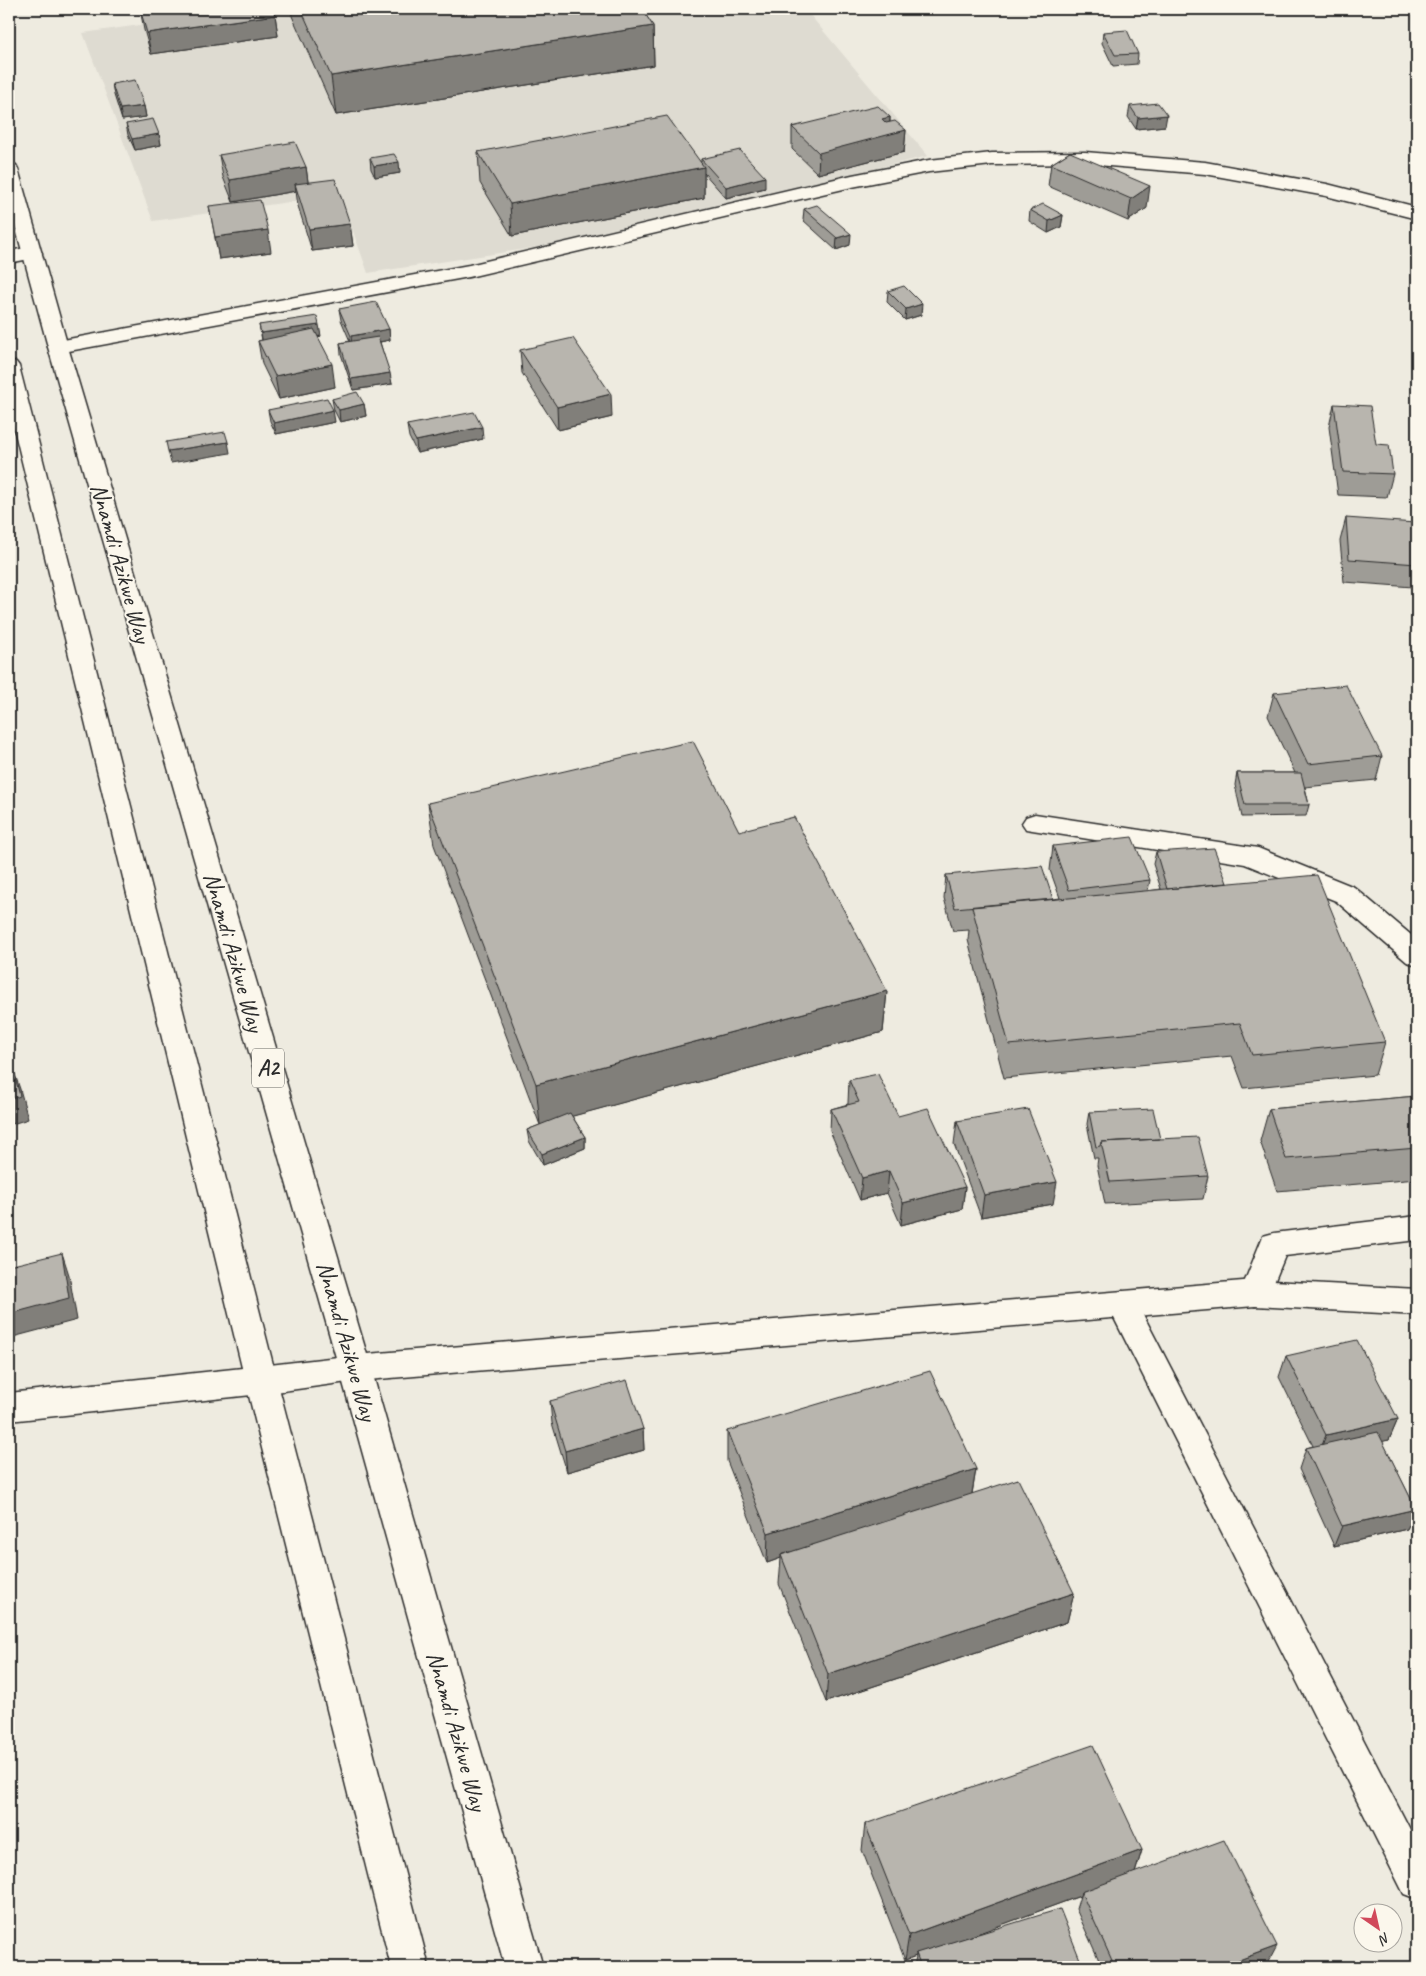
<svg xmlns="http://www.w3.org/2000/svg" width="1426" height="1976" font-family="Caveat,sans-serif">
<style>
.built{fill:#dedbd1}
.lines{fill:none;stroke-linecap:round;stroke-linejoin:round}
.street-casing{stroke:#2b2b2b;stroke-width:3}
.secondary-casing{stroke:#2b2b2b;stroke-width:3}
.highway-casing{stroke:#2b2b2b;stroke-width:3}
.street{fill:#fbf7ec;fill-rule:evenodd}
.secondary{fill:#fbf7ec;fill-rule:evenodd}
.highway{fill:#fbf7ec;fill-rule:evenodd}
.wall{fill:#9e9c96;stroke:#2b2b2b}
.shaded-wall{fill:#817f7a;stroke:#2b2b2b}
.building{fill:#b8b5ae;stroke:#2b2b2b}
.labels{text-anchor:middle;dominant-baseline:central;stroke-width:4;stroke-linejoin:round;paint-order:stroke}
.shield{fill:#fbf7ec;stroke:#696865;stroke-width:1}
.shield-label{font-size:22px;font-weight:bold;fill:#2b2b2b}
.street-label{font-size:24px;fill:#2b2b2b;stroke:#fbf7ec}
</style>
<rect width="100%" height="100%" fill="#eeebe0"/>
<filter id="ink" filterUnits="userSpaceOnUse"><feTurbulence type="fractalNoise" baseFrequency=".02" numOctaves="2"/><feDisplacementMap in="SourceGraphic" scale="10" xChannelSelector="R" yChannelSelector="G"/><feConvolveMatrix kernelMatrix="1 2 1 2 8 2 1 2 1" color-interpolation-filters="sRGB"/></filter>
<g filter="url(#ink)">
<path class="built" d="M255 9H805L928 156 572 242 368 273 340 195 153 221 83 33Z"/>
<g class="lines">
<g class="street-casing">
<path id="street" d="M1085 152 1205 162 1327 184 1417 207V219L1326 196 1205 174 1085 164 992 165 929 172 852 187 469 277 58 353 51 351 48 347 51 343 58 341 469 265 852 175 929 160 992 153Z
M32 247 39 249 42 253 39 257 9 263V251Z
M1035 814 1258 848 1354 887 1417 940V965L1407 962 1336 901 1245 864 1026 829 1022 823 1026 817Z
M1417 1216V1240L1285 1256 1266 1302 1255 1306 1244 1302 1240 1293 1263 1236 1274 1233Z
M1122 1291 1133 1295 1417 1843V1899L1404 1894 1107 1304 1111 1295Z
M261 1366 272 1370 277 1380 272 1390 261 1394 9 1421V1393Z"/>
</g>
<g class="secondary-casing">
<path id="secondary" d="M1255 1280 1417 1289V1315L1255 1306 355 1381 261 1394 250 1390 245 1380 250 1370 261 1366 355 1355Z"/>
</g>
<g class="highway-casing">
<path id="highway" d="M9 163 16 165 18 169 68 347 371 1368 543 1967H505L339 1368 48 347 9 203Z
M9 360 16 362 19 366 277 1380 429 1967H391L245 1380 9 408Z"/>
</g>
<use href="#street" class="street"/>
<use href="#secondary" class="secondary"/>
<use href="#highway" class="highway"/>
</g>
<path class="wall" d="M140 9 275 15 278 36 151 54 144 30Z
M291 9H642L653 26 654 65 336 115 292 16Z
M1103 32 1138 54 1137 64 1113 66 1102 43Z
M112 84 144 106 146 117 122 120 114 95Z
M1130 106 1165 126 1136 129 1128 117Z
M890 117V122L906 130 904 152 818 174 792 149V127Z
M126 124 159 134 161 145 135 150 128 135Z
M478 152 701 162V159L765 188 726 198 704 173V198L512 236 480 183Z
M1070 152 1147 208 1128 221 1048 186 1051 164Z
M219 155 306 167 308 182 350 224 353 246 312 251 298 206 296 191 233 202 223 177Z
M370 158 400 173 375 177 371 169Z
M209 206 271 252 219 259Z
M804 209 850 245 836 250 803 220Z
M1030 210 1063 215 1061 227 1048 233 1029 221Z
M888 291 921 315 905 320 887 302Z
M339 309 389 329 390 340 380 342 392 384 353 390 341 354 340 343 350 341 341 320Z
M259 325 321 336 318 337 335 387 279 399 262 364 258 341 262 340Z
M520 350 612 417 558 430 522 373Z
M332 399 364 404 366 416 340 422 334 410Z
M1334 404 1393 474 1387 497 1338 495 1329 427Z
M268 410 335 422 276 434 270 421Z
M407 425 483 439 417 453 409 437Z
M1346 518 1417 546V571L1413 587 1344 582 1340 541Z
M1274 693 1382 756 1376 780 1305 787 1309 805 1306 816 1242 817 1235 785 1237 773H1295L1268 716Z
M428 803 739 831 887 991 883 1032 572 1116 585 1137V1148L543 1165 529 1141 527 1130 540 1125 434 845Z
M1053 846 1150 880 1148 891 1161 889 1153 864 1156 852 1227 883 1385 1042 1375 1075 1244 1088 1232 1056 1004 1078 968 940 969 930 953 931 944 898 946 875 1053 899 1060 898 1050 870Z
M849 1080 898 1116 965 1187 962 1209 901 1225 887 1193 860 1200 830 1131 831 1109 848 1104V1103Z
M1417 1096V1179L1277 1191 1260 1141 1269 1109Z
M1089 1112 1160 1139 1208 1176 1203 1199 1105 1204 1097 1165 1098 1158H1094L1087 1124Z
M957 1121 1053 1204 981 1217 954 1144Z
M1286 1356 1398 1419 1389 1440 1382 1441 1416 1509 1407 1529 1334 1546 1299 1469 1306 1448 1313 1446 1279 1377Z
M550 1401 643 1429 644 1450 567 1472 552 1423Z
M727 1431 976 1469 972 1494 1074 1593 1067 1622 826 1702 779 1584 781 1558 767 1563 727 1461Z
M865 1824 1142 1850 1135 1873 1268 1963 1258 1967H1102L1076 1909 1080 1896 970 1936 1083 1967H914L916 1956 905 1960 862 1850Z"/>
<path class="shaded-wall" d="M275 15 278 36 151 54 147 33Z
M653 26 654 65 336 115 331 76Z
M144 106 146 117 122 120 120 109Z
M1167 115 1165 126 1136 129 1138 118Z
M890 117 889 134 906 130 904 152 818 174 819 153 882 119Z
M159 134 161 145 135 150 132 139Z
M399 162 400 173 375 177 374 166Z
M306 167 309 189 295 184 296 191 233 202 230 180Z
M704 167V198L512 236 510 204Z
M765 177V188L726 198V187Z
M1150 186 1147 208 1128 221 1131 199Z
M1063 215 1061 227 1048 233 1049 221Z
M350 224 353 246 312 251 309 229Z
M268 230 271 252 219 259 215 237Z
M851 234 850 245 836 250 837 238Z
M922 304 921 315 905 320 906 309Z
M319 325 321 336 263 345 261 333Z
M389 329 390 340 352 347 351 336Z
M332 364 335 387 279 399 275 376Z
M390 373 392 384 353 390 351 379Z
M611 394 612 417 558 430 557 407Z
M364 404 366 416 340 422 339 410Z
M333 410 335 422 276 434 274 423Z
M482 427 483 439 417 453 416 441Z
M228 442 230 453 171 463 168 451Z
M887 991 883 1032 540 1125 536 1084Z
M12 1066 20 1089 28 1119 9 1125V1100Z
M585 1137V1148L543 1165 542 1154Z
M889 1171 887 1193 860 1200 862 1178Z
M1057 1182 1053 1204 981 1217 984 1195Z
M965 1187 962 1209 901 1225 903 1203Z
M62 1253 69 1275 77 1320 9 1338V1314Z
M1398 1419 1389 1440 1318 1456 1326 1435Z
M643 1429 644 1450 567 1472 565 1451Z
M976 1469 971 1499 781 1555V1558L767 1563 768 1533Z
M1416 1509 1407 1529 1334 1546 1342 1526Z
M1074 1593 1067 1622 826 1702 828 1674Z
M1142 1850 1134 1876 1081 1892 1080 1896 917 1956 916 1953V1956L905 1960 909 1935Z
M1277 1946 1268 1963 1258 1967H1220Z"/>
<path class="building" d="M140 9H273L275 15 147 33Z
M301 9H642L653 26 331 76Z
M1127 30 1138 54 1115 55 1103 32Z
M135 80 144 106 120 109 112 84Z
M1158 103 1167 115 1138 118 1130 106Z
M878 106 890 117 882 119 886 123 895 121 906 130 819 153 792 127Z
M667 116 704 167 510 204 478 152Z
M153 119 159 134 132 139 126 124Z
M295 142 306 167 230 180 219 155Z
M740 150 765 177 726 187 701 159Z
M1070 152 1150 186 1131 199 1051 164Z
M394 154 399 162 374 166 370 158Z
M335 179 350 224 309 229 295 184Z
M260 200 268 230 215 237 209 206Z
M1043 204 1063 215 1049 221 1030 210Z
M817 205 851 234 837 238 804 209Z
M904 286 922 304 906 309 888 291Z
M376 302 389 329 351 336 339 309Z
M317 316 319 325 261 333 259 325Z
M314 329 332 364 275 376 258 341Z
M378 337 390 373 351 379 340 343Z
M573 338 611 394 557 407 520 350Z
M357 392 364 404 339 410 332 399Z
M327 398 333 410 274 423 268 410Z
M1334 404 1370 406 1376 444 1389 445 1393 474 1343 472Z
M474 412 482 427 416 441 407 425Z
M225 432 228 442 168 451 166 442Z
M1346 518 1415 523 1417 546V564L1349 559Z
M1346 685 1382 756 1308 764 1274 693Z
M693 741 739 831 794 817 887 991 536 1084 428 803Z
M1237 773H1301L1309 805H1245Z
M1132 837 1150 880 1069 890 1053 846Z
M1214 848 1227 883 1167 889 1156 852Z
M1042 866 1053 899 955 908 946 875Z
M1317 875 1385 1042 1252 1055 1240 1023 1009 1045 972 907Z
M12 1066 20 1096 9 1100V1067Z
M878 1074 898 1116 928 1108 965 1187 903 1203 889 1171 862 1178 831 1109 859 1102 849 1080Z
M1417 1096V1148L1286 1159 1269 1109Z
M1028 1109 1057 1182 984 1195 957 1121Z
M1153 1109 1160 1139 1101 1142 1100 1146 1096 1147 1089 1112Z
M570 1113 585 1137 542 1154 527 1130Z
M1198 1137 1208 1176 1110 1182 1101 1142Z
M62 1253 69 1298 9 1314V1266Z
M1357 1340 1398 1419 1326 1435 1286 1356Z
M930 1371 976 1469 768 1533 727 1431Z
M627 1380 643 1429 565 1451 550 1401Z
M1378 1432 1416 1509 1342 1526 1306 1448Z
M1018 1479 1074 1593 828 1674 781 1555Z
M1093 1745 1142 1850 909 1935 865 1824Z
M1224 1840 1277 1946 1220 1967H1115L1081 1892Z
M1060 1909 1083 1967H921L916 1953Z"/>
</g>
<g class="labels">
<rect class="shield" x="252" y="1048.5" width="32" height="39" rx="4"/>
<g class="shield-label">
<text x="268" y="1068">A2</text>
</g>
<g class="street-label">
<text transform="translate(121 563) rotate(74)">Nnamdi Azikwe Way</text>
<text transform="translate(234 952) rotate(74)">Nnamdi Azikwe Way</text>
<text transform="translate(347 1341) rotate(74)">Nnamdi Azikwe Way</text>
<text transform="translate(457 1731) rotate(74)">Nnamdi Azikwe Way</text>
</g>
</g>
<rect width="1426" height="1976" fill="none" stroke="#fbf7ec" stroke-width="30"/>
<rect x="15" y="15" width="1396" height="1946" fill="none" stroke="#2b2b2b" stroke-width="2" filter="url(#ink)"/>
<g transform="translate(1378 1928) rotate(146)"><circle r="24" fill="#fbf7ec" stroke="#a8a59f"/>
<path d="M0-4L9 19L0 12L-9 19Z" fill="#d1495b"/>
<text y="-8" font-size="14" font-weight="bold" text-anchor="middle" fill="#2b2b2b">N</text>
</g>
</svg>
